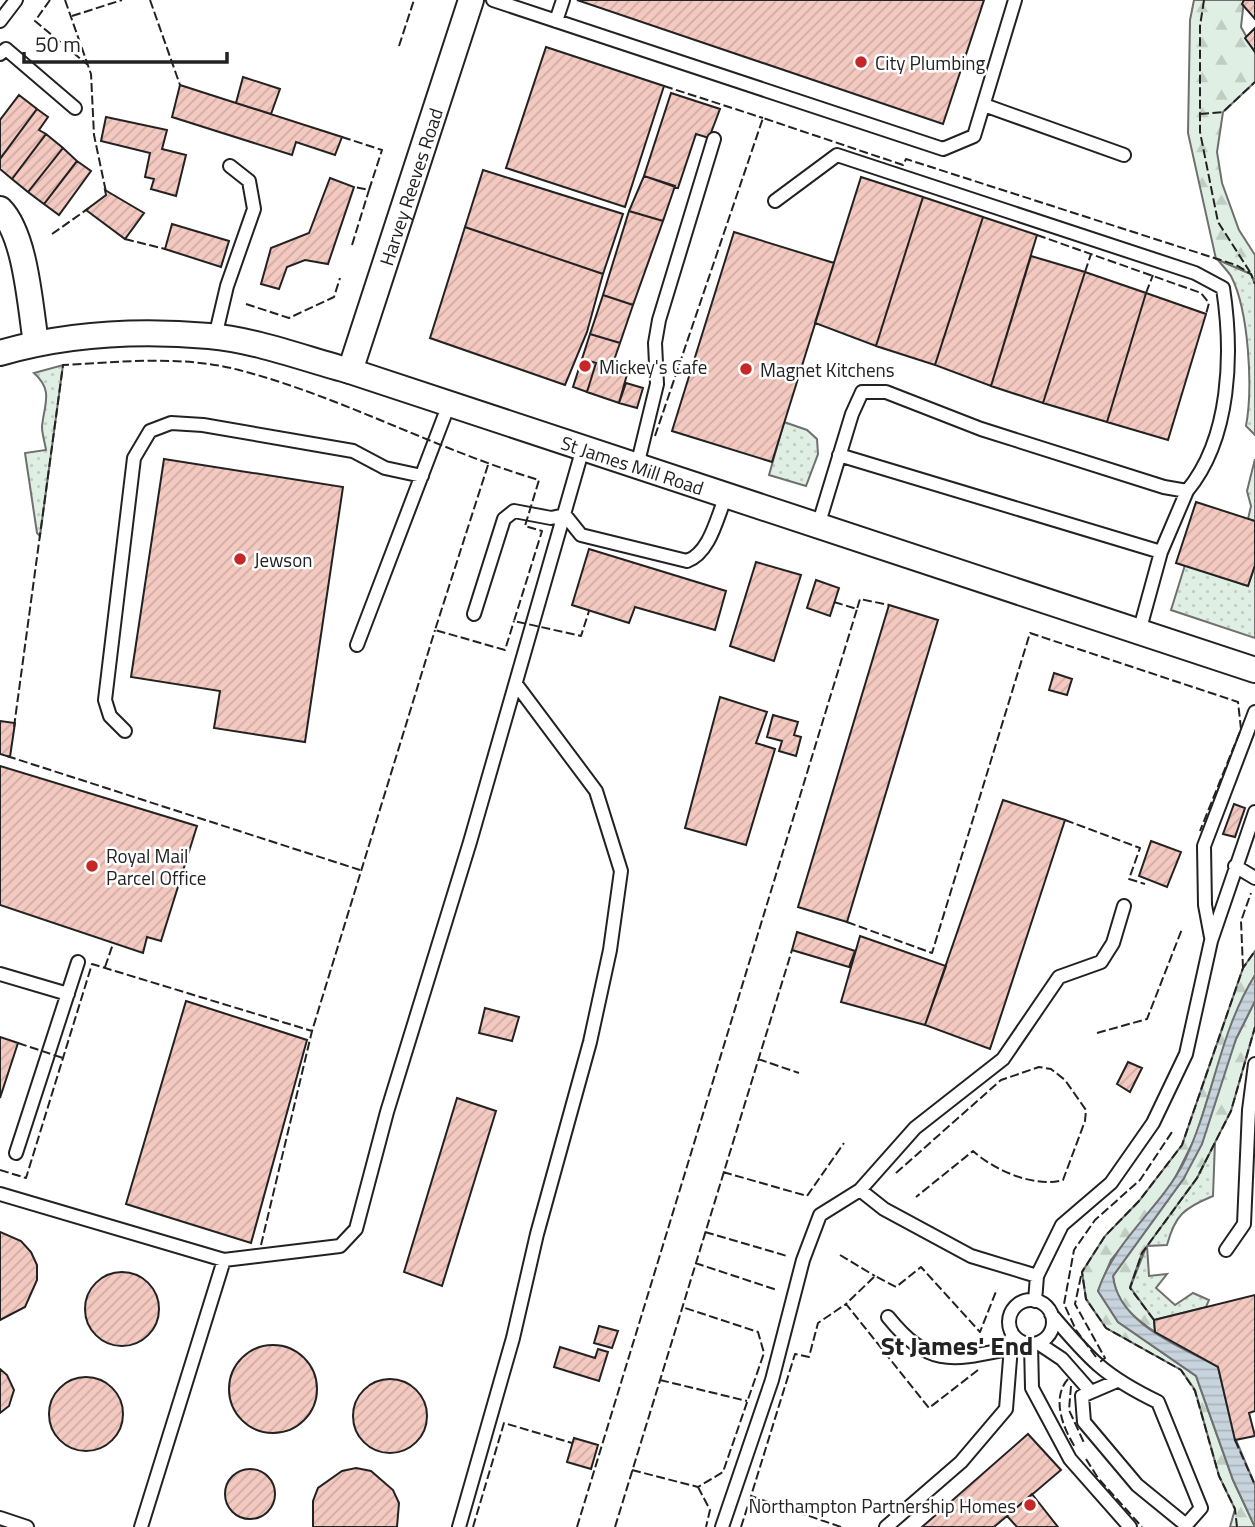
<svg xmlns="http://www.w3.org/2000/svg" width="1255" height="1527" font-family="'Titillium Web',sans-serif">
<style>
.grass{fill:url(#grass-dots);stroke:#6f6f6f;stroke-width:2}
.forest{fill:url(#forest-firs);stroke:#6f6f6f;stroke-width:2}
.water{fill:url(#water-rules);stroke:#6f6f6f;stroke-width:2}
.building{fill:url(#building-hatch);stroke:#222;stroke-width:2}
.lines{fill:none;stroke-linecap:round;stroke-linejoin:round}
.service-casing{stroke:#222;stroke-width:16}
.minor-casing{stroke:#222;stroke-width:28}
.service{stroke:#fff;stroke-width:12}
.minor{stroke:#fff;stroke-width:24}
.fence{stroke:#222;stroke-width:2;stroke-dasharray:9 3.5;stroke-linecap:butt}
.poi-dot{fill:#c62828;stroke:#fff;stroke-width:2.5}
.labels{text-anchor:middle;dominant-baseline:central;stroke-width:5;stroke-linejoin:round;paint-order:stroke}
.poi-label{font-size:19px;fill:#222;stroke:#fff;text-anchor:start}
.street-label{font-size:19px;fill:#222;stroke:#fff}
.district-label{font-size:26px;font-weight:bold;fill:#222;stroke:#fff}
</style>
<defs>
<pattern id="grass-dots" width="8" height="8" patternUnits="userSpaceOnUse" patternTransform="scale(1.75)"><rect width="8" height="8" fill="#e0efe3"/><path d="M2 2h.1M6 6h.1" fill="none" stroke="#c0cdc2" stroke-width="1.8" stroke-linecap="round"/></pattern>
<pattern id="forest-firs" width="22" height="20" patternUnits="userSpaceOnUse" patternTransform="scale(1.75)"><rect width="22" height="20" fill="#e0efe3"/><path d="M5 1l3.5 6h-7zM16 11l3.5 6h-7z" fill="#c0cdc2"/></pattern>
<pattern id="water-rules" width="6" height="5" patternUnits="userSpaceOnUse" patternTransform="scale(1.75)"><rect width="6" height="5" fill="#c7d3dd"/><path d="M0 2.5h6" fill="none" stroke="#abb5bd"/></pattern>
<pattern id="building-hatch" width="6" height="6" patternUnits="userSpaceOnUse" patternTransform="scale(1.75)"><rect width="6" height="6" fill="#f3c9c0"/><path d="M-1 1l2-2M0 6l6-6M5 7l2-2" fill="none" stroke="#d0aca5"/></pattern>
</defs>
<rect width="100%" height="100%" fill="#fff"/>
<path class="grass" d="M1217 259 1251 274 1255 284V435L1246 426C1253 388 1249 311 1231 276 1227 270 1221 264 1217 259Z
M63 365 40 536 37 533 25 453 46 450C45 443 42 434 42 427 44 404 54 391 34 373Z
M784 422 807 430 817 439 818 454 806 486 769 475Z
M1255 459V521L1248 519 1251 506 1247 491Z
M1185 565 1248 586 1255 565V638L1171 610Z
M1215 1142 1213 1196C1184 1208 1175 1215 1167 1245L1147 1246 1149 1276 1167 1274 1156 1288 1175 1305 1193 1293 1209 1300 1206 1307 1154 1320 1130 1288 1147 1245 1197 1178Z"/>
<path class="forest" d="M1194 0H1244L1241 27 1255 52V82L1223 112 1217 152 1222 183 1239 230 1255 255V284L1251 274 1216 259 1188 133 1190 20Z
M1255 951V975L1227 1037 1196 1136 1172 1184 1111 1260 1098 1291 1118 1322 1196 1376 1233 1480 1255 1527H1230L1235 1509 1219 1476 1195 1390 1181 1370 1106 1328 1086 1299 1082 1272 1105 1236 1139 1201 1182 1145 1243 968Z
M1255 1001V1027L1231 1111 1197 1178 1142 1253 1130 1287 1154 1320 1155 1332C1134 1318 1116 1303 1113 1276L1184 1178 1236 1039Z"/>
<path class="water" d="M1255 975V1001L1236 1039 1202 1144 1184 1178 1113 1276C1118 1324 1180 1346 1218 1367L1236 1440 1255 1485V1527L1233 1480 1196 1376 1118 1322 1098 1291C1115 1239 1160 1209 1184 1162 1213 1102 1219 1032 1255 975Z"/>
<path class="building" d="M577 0H984L943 124Z
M1244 0H1255V19L1242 4Z
M1255 28V52L1245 38Z
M546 47 664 86 625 207 506 168Z
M243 77 280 89 271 114 236 103Z
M180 85 236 103 342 137 335 155 296 142 292 155 172 117Z
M671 93 720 109 709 138 696 134 678 188 644 176Z
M19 95 37 109 0 159V120Z
M37 109 48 117 39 130 46 134 12 179 0 169V159Z
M106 117 167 130 162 149 186 155 176 196 151 189 154 179 145 177 150 153 101 141Z
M46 134 63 148 28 192 12 179Z
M63 148 77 161 44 204 28 192Z
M77 161 91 171 59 215 44 204Z
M483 170 623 214 603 274 465 227Z
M644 176 675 186 663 221 629 211Z
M861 177 923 197 876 346 815 323Z
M330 178 354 187 328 264 305 260 287 267 279 289 261 284 271 248 309 233Z
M105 190 144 213 125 239 86 210 106 195Z
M923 197 983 217 935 365 876 346Z
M629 211 663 221 633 305 603 295Z
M983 217 1037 235 991 386 935 365Z
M172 224 229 241 221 267 165 249Z
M465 227 603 274 587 332 565 385 430 338Z
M734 232 834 263 772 462 672 431Z
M1031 256 1085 272 1043 403 991 386Z
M1085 272 1146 293 1107 422 1043 403Z
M1146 293 1206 314 1168 440 1107 422Z
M603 295 633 305 620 343 590 334Z
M590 334 620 343 612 366 628 371 619 403 587 392 596 363 582 359Z
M582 359 596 363 587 392 573 387Z
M626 383 643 388 637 408 619 403Z
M164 459 343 487 305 742 214 728 220 691 131 677Z
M1196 502 1255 521V565L1248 586 1176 563Z
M589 549 726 591 715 630 635 607 629 623 572 605Z
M756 562 801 575 774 661 730 646Z
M816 580 839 588 830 616 807 608Z
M889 605 938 620 847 922 798 907Z
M1054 673 1072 679 1067 695 1049 690Z
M720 697 767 712 756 743 775 749 746 845 685 828Z
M773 715 798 722 794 735 801 737 796 756 779 751 782 741 767 737Z
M0 721 15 723 10 757 0 754Z
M0 766 197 826 161 941 147 937 143 953 0 905Z
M1003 800 1065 820 990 1049 925 1025Z
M1234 804 1245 808 1235 837 1223 834Z
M1151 841 1181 852 1167 887 1139 876Z
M797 932 855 951 849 967 792 950Z
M860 936 946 966 925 1025 841 1002Z
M186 1001 307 1040 251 1243 126 1204Z
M485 1008 519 1017 512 1041 479 1033Z
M0 1037 18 1043 0 1098Z
M1128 1062 1142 1068 1130 1092 1117 1084Z
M457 1098 496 1111 442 1286 404 1272Z
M0 1232 21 1241 31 1252 37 1265V1280L25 1307 0 1320Z
M85 1309a37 37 0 1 1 74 0a37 37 0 1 1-74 0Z
M1255 1295V1411L1249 1413 1255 1436 1235 1440 1218 1367 1155 1332 1154 1320Z
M599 1326 618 1331 612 1348 594 1343Z
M229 1389a44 44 0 1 1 88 0a44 44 0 1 1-88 0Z
M560 1347 595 1358 598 1349 608 1352 599 1381 554 1367Z
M0 1369 7 1375 14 1390 9 1406 0 1413Z
M49 1414a37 37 0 1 1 74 0a37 37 0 1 1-74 0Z
M353 1416a37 37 0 1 1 74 0a37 37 0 1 1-74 0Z
M1028 1434 1061 1470 994 1527H922Z
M574 1438 598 1445 591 1469 567 1462Z
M356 1468 371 1471 393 1490 399 1503 397 1527H313V1501L318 1488 342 1471Z
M225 1494a25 25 0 1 1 50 0a25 25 0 1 1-50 0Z
M1032 1494 1058 1527H1017L1007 1516Z"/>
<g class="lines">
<g class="service-casing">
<path id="service" d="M493 0 943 149 974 136 1015 0
M0 21 16 0
M556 21 563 0
M0 54 6 49 75 108
M984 105 1124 155
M775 201 837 155 1195 273 1223 288C1233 353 1231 438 1187 491L1164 487 981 429 886 392H862L852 414 818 526
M215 337 227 286 254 209 249 181 230 166
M839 455 1161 552 1139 632
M637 466 657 384 655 343 659 320 714 139
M565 515 581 535 687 561C710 553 717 517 726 496
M1161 552 1187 491
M474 614 504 519 514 511 551 518 565 515
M357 645 449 404
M125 731 110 716 105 700 134 458 150 431 171 423 203 425 353 451 385 468 422 476
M1235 866 1255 878
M1211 937 1205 905 1204 846 1255 712
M0 974 68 994
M16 1153 78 962
M860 1190 915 1128 1003 1059 1059 977 1101 962 1113 943 1124 906
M0 1194 224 1260 340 1246 356 1229 387 1112 470 842 583 448
M1226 1250 1244 1224 1249 1110 1255 1064
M1009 1322a22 22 0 1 1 44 0a22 22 0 1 1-44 0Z
M1035 1301 1037 1276 1062 1225 1111 1183 1153 1123 1186 1054 1211 941 1255 812
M1051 1314C1089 1359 1104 1376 1158 1402L1201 1508 1186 1525 1137 1485 1084 1422 1082 1396 1117 1381
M888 1317C930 1369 954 1360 1012 1348
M1038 1343 1062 1359 1091 1392
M1031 1344 1032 1388 1070 1459 1130 1527
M0 1518 27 1527
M141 1527 224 1260
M459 1527 513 1338 537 1234 590 1042 610 950 621 871 596 791 516 684
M722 1527 772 1380 803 1260 820 1215 860 1190 884 1209 971 1256 1037 1276
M886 1527 961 1462 1006 1409 1012 1334"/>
</g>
<g class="minor-casing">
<g id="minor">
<path d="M0 209C26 235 30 306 36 343"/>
<path id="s1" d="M0 353C66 334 140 330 209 336 256 340 305 359 350 371L1255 670"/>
<path id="s2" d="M350 371 471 0"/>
</g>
</g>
<use href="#service" class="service"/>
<use href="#minor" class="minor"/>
<path class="fence" d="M50 0 35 21 88 65
M65 0 91 74 94 135 106 192
M150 0 180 85
M1204 0 1200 26V132L1218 222 1250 272
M72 16 122 0
M399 46 414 0
M664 86 763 118
M1200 114 1223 112 1255 82
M342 137 382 150 369 190 354 187
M52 234 89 208
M1037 235 1201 293 1209 303 1206 314
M125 239 165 249
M352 245 369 190
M1085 272 1091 254
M1146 293 1153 275
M246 304 289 318 334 297 340 278
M655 436 763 118 903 165 906 159 1236 265 1251 274 1255 284
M488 465 435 630 505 650 514 621
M834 602 857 609 860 599 889 605
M14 727 63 365C119 362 183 355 239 370 340 396 437 450 539 480L525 526 542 531 514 621 581 636 589 611
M7 756 360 870
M1065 820 1140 848 1129 879 1145 884
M847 922 932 953 1030 633 1238 702 1241 729 1200 831
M105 967 113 944
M1243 968 1241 921 1251 893
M1097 1033 1147 1019 1182 929
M18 1043 63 1058
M758 1059 799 1073
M0 1170 26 1178 92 964 312 1031
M723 1172 807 1196 844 1143
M896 1173 1001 1080 1039 1067 1051 1069 1065 1080 1086 1110 1085 1121 1063 1180C1034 1188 994 1170 973 1151L916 1197
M705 1232 787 1256
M261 1245 312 1031 435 630
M840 1255 875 1276
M695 1263 777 1290
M1081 1276 1075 1304 1105 1358 1100 1362
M1154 1320 1130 1288 1142 1253 1197 1178 1231 1111 1255 1027
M1096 1357 1076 1330 1064 1304 1074 1250 1095 1220 1140 1180 1172 1132
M978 1370 929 1408 846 1304 875 1276 896 1287 921 1267 980 1332 997 1289
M1068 1379C1051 1398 1063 1428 1075 1447
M660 1380 747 1401
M1071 1386 1069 1410 1085 1445
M1235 1440 1255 1485
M1086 1459 1098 1478 1142 1527
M632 1470 698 1487 723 1472 764 1353 758 1332 682 1307
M698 1487 710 1510 706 1527
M473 1527 504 1423 572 1443
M577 1527 857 609
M615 1527 792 950
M741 1527 751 1496
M841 1527 751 1496 795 1354 809 1357 818 1323 846 1304
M1237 1527 1235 1509 1219 1476 1195 1391 1181 1370 1106 1328 1086 1299 1082 1272 1105 1236 1139 1201 1182 1145 1243 968 1255 951"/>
</g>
<g class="poi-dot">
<circle cx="861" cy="62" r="7"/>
<circle cx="585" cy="366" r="7"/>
<circle cx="746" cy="369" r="7"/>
<circle cx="240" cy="559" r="7"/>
<circle cx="92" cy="866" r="7"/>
<circle cx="1030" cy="1505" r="7"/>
</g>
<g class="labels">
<g class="poi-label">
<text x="875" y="62">City Plumbing</text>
<text x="599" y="366">Mickey's Cafe</text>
<text x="760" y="369">Magnet Kitchens</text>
<text x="254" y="559">Jewson</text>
<text x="106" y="855">Royal Mail<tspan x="106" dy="22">Parcel Office</tspan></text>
<text x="1016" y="1505" text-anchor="end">Northampton Partnership Homes</text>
</g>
<g class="street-label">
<text stroke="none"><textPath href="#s2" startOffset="194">Harvey Reeves Road</textPath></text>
<text stroke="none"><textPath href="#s1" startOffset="654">St James Mill Road</textPath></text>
</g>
<g class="district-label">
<text x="957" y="1345">St James' End</text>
</g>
</g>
<path d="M24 52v10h203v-10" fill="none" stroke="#222222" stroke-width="3.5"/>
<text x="35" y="52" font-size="21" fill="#222222" stroke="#ffffff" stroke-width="5" paint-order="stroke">50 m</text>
</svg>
